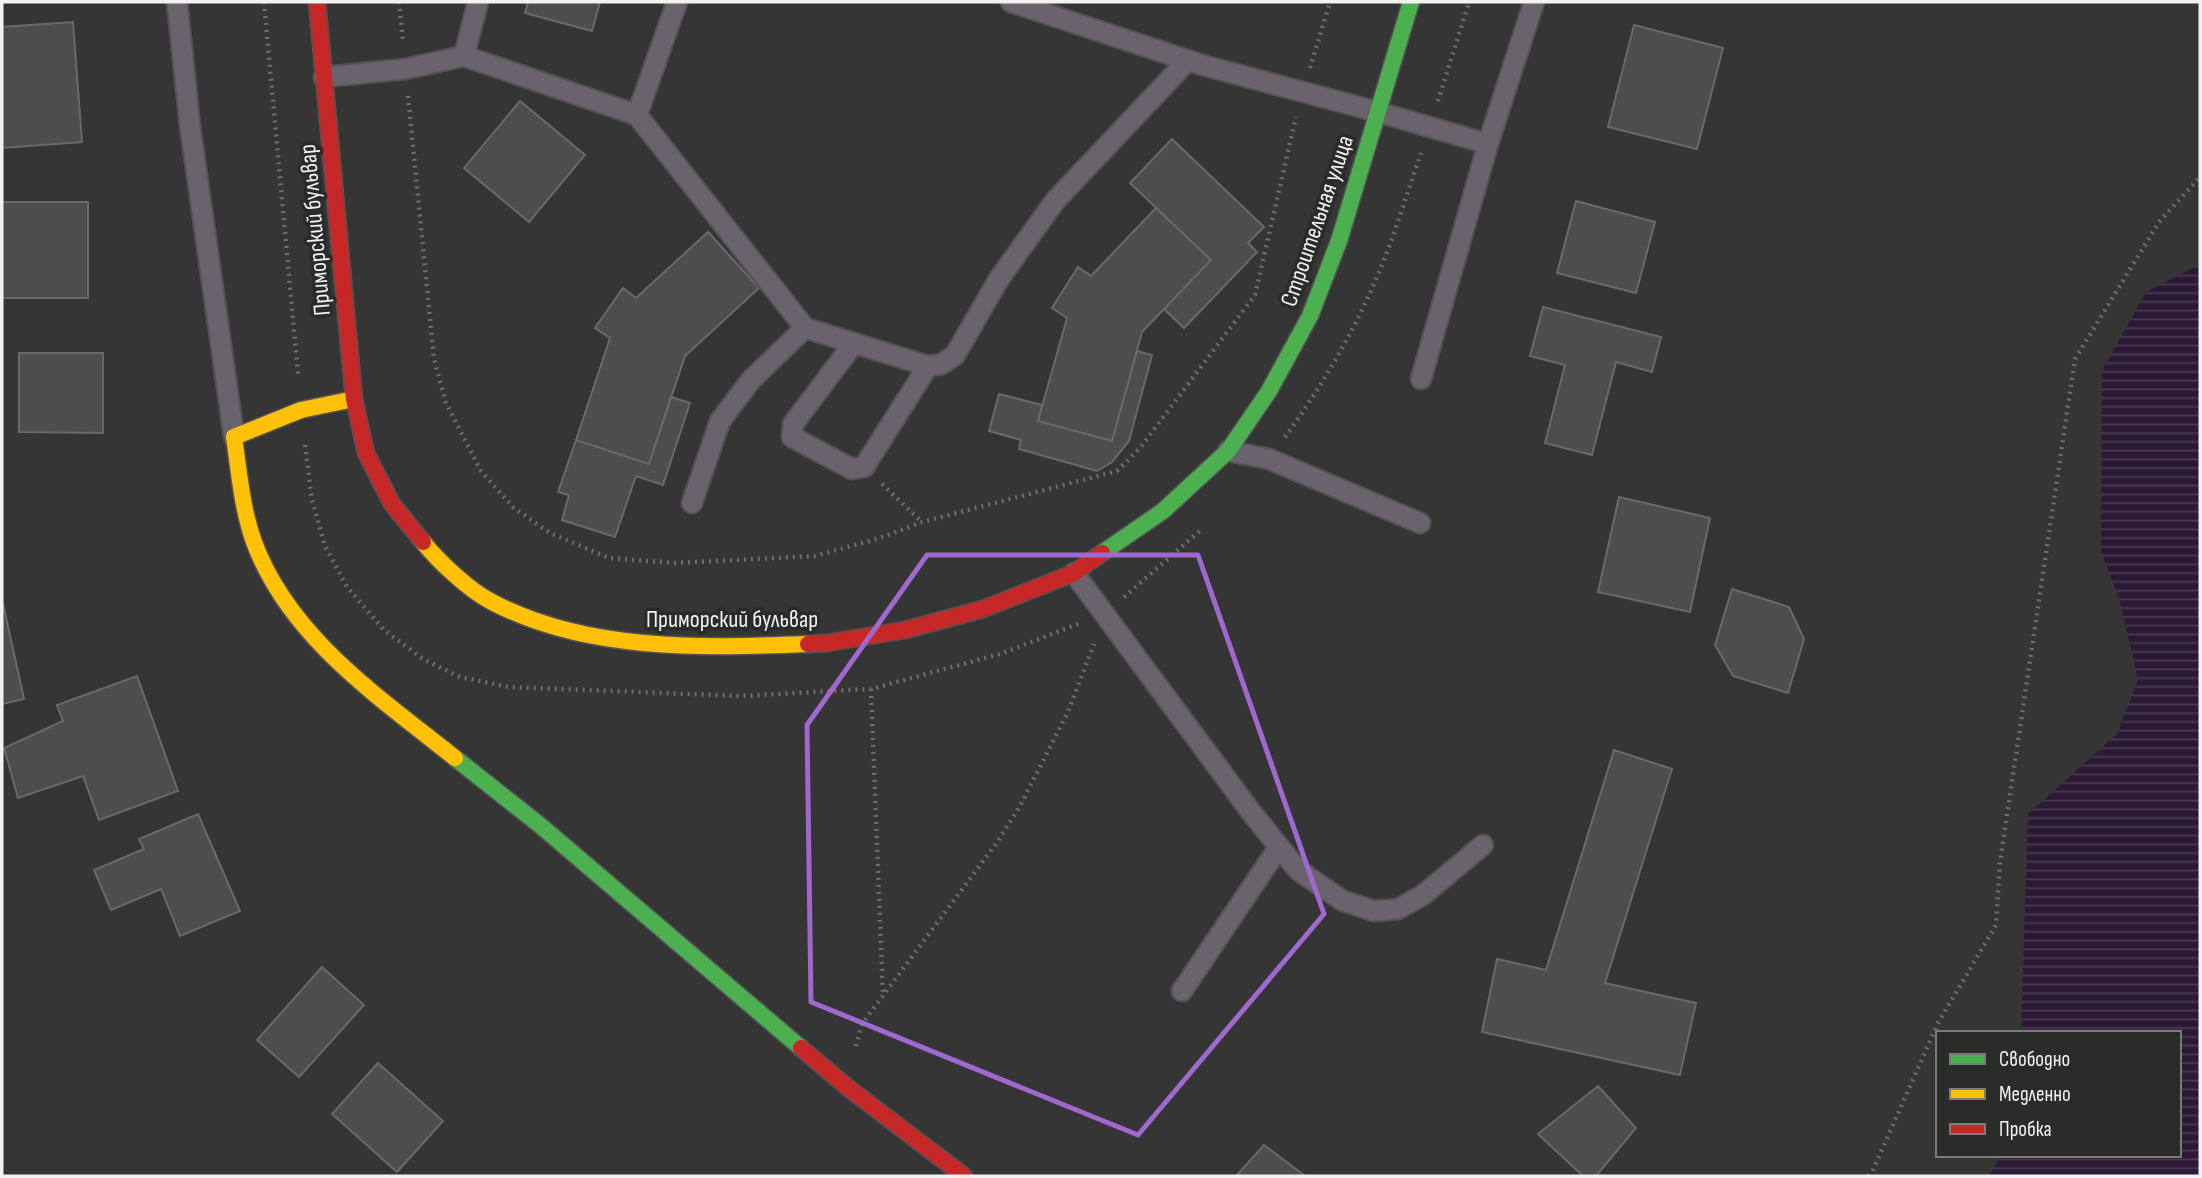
<svg xmlns="http://www.w3.org/2000/svg" width="2202" height="1178" font-family="'Sofia Sans Condensed',sans-serif">
<style>
.water{fill:url(#water-rules)}
.building{fill:#4c4e4c;stroke:#686968;stroke-width:2}
.lines{fill:none;stroke-linecap:round;stroke-linejoin:round}
.lane-casing{stroke:#525352;stroke-width:23}
.fast-casing{stroke:#525352;stroke-width:19}
.slow-casing{stroke:#525352;stroke-width:19}
.jam-casing{stroke:#525352;stroke-width:19}
.path{stroke:#706c71;stroke-width:4.5;stroke-dasharray:2 5;stroke-linecap:butt}
.lane{stroke:#6a636d;stroke-width:19}
.fast{stroke:#4caf50;stroke-width:16}
.slow{stroke:#ffc107;stroke-width:16}
.jam{stroke:#c62828;stroke-width:16}
.marked{fill:none;stroke:#9e68ce;stroke-width:5;stroke-linejoin:round}
.labels{text-anchor:middle;dominant-baseline:central;stroke-width:7;stroke-linejoin:round;paint-order:stroke}
.street-label{font-size:24px;fill:#f0f3f0;stroke:#292c29}
</style>
<defs>
<pattern id="water-rules" width="6" height="5" patternUnits="userSpaceOnUse" patternTransform="scale(1.75)"><rect width="6" height="5" fill="#2c1935"/><path d="M0 2.5h6" fill="none" stroke="#4b3b53"/></pattern>
</defs>
<rect width="100%" height="100%" fill="#343534"/>
<path class="water" d="M2200 264V1176H1989L2001 1155H2179V1033H2021L2028 814 2117 734 2138 680 2120 601 2101 552 2102 371 2146 292Z"/>
<path class="building" d="M528 2H600L592 31 525 13Z
M73 22 82 142 2 148V27Z
M1634 25 1723 48 1697 149 1608 127Z
M520 101 585 155 529 222 464 168Z
M1172 139 1264 227 1248 243 1257 252 1184 328 1164 309 1211 260 1130 183Z
M1576 201 1655 222 1636 293 1557 273Z
M2 202H88V298H2Z
M1156 208 1211 260 1142 332 1112 441 1038 421 1067 318 1052 308 1078 267 1091 276Z
M708 232 759 288 685 356 649 464 576 440 610 338 595 328 623 288 636 298Z
M1543 307 1661 337 1652 372 1616 362 1592 455 1545 443 1565 365 1530 356Z
M1137 351 1152 355 1129 441 1112 462 1097 471 1019 449 1021 440 989 431 999 394 1042 405 1038 421 1112 441Z
M19 353H103V433L19 432Z
M671 397 690 403 663 485 636 476 615 537 562 520 569 495 558 492 576 440 649 464Z
M1619 497 1710 518 1690 612 1598 592Z
M1732 589 1789 607 1804 639 1788 693 1733 676 1715 645Z
M2 599 24 699 2 704Z
M137 676 178 791 99 820 83 776 18 798 4 748 63 721 57 705Z
M1614 750 1672 769 1605 983 1696 1003 1680 1075 1482 1032 1497 959 1546 970Z
M198 814 240 911 180 936 161 889 111 910 94 870 144 849 139 839Z
M322 967 364 1005 299 1077 257 1040Z
M378 1063 443 1121 397 1172 332 1114Z
M1598 1086 1636 1128 1596 1176H1583L1538 1134Z
M1264 1145 1305 1176H1236Z"/>
<g class="lines">
<g class="lane-casing">
<path id="lane" d="M177 2 190 126 234 437
M1011 2 1202 65 1378 112 1488 144 1534 2
M464 56 478 2
M324 77 405 69 464 56 637 115 677 2
M637 115 805 328 751 380 720 421 692 503
M805 328 928 366 942 364 955 355 999 279 1055 201 1188 60
M854 343 793 424 792 437 852 469 864 467 928 366
M1421 379 1488 144
M1228 451 1269 459 1420 523
M1074 573 1251 812 1298 870 1343 901 1374 911 1398 909 1423 895 1483 845
M1182 991 1279 847"/>
</g>
<g class="fast-casing">
<path id="fast" d="M1102 553 1163 511 1228 451 1269 391 1310 316 1339 241 1411 2
M455 758 541 826 801 1048"/>
</g>
<g class="slow-casing">
<path id="slow" d="M354 399 301 410 234 437C239 471 242 509 254 542 289 637 379 697 455 758
M423 542C438 561 470 591 492 602 587 652 703 648 808 644"/>
</g>
<g class="jam-casing">
<path id="jam" d="M317 2 354 399 366 453 392 504 423 542
M808 644 827 643 905 630 983 609 1074 573 1102 553
M801 1048 847 1087 964 1176"/>
</g>
<path class="path" d="M264 2 298 374
M399 2 403 42
M1310 68 1330 2
M408 96 434 359 446 403 481 471 513 507 550 533 609 558 675 563 815 556 880 538 922 522 1117 471 1140 448 1255 295 1296 117
M1438 101 1469 2
M1285 437C1326 381 1361 319 1386 255 1399 221 1409 187 1421 153
M305 445 312 500 325 546 347 587 384 630 423 659 460 677 509 687 740 696 871 689 1000 654 1078 624
M882 484 922 522
M1124 597 1202 529
M871 689 883 997
M856 1046 862 1024 998 841 1020 806 1067 714 1094 644
M1868 1176 1873 1170 1938 1023 1996 925 2000 862 2075 359 2159 222 2200 177"/>
<use href="#lane" class="lane"/>
<use href="#fast" class="fast"/>
<use href="#slow" class="slow"/>
<use href="#jam" class="jam"/>
</g>
<path class="marked" d="M927 555H1198L1324 914 1138 1135 811 1002 807 725Z"/>
<g class="labels">
<g class="street-label">
<text transform="translate(1317 221) rotate(-71)">Строительная улица</text>
<text transform="translate(315 230) rotate(-95)">Приморский бульвар</text>
<text x="732" y="619">Приморский бульвар</text>
</g>
</g>
<rect width="2202" height="1178" fill="none" stroke="#f0f3f0" stroke-width="7"/>
<rect x="1936" y="1031" width="245" height="126" fill="#292c29" stroke="#797c79" stroke-width="2"/>
<rect x="1950" y="1054" width="35" height="10" fill="#4caf50" stroke="#797c79" stroke-width="2"/>
<text x="1999" y="1066" font-size="21" fill="#f0f3f0">Свободно</text>
<rect x="1950" y="1089" width="35" height="10" fill="#ffc107" stroke="#797c79" stroke-width="2"/>
<text x="1999" y="1101" font-size="21" fill="#f0f3f0">Медленно</text>
<rect x="1950" y="1124" width="35" height="10" fill="#c62828" stroke="#797c79" stroke-width="2"/>
<text x="1999" y="1136" font-size="21" fill="#f0f3f0">Пробка</text>
</svg>
